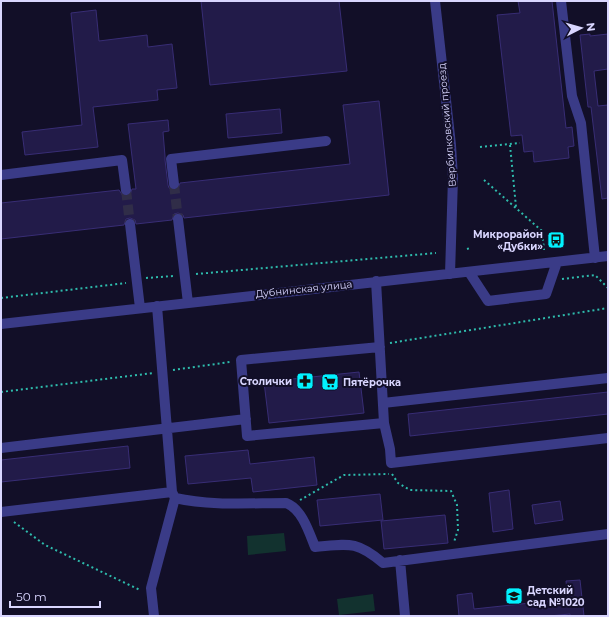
<svg xmlns="http://www.w3.org/2000/svg" width="609" height="617" font-family="Montserrat,sans-serif">
<style>
.green{fill:#12322f}
.building{fill:#221b49;stroke:#382d75}
.lines{fill:none;stroke-linecap:round;stroke-linejoin:round}
.minor-tunnel{stroke:#302d48;stroke-width:10;stroke-dasharray:10 5;stroke-linecap:butt}
.path{stroke:#2ebbac;stroke-width:2;stroke-dasharray:2 3;stroke-linecap:butt}
.minor{stroke:#3a3b87;stroke-width:10}
.labels{text-anchor:middle;dominant-baseline:central;stroke-width:4;stroke-linejoin:round;paint-order:stroke}
.street-label{font-size:10px;fill:#d9d6ff;stroke:#120f28}
.poi-label{font-size:10px;font-weight:bold;fill:#d9d6ff;stroke:#120f28;text-anchor:end}
</style>
<rect width="100%" height="100%" fill="#120f28"/>
<path class="green" d="M284 533 286 551 248 555 247 536Z
M373 594 375 611 339 615 337 599Z"/>
<path class="building" d="M201 1H339L347 71 210 85Z
M518 1H552L566 128 572 127 574 146 568 147 569 158 534 162 533 151 524 152 522 135 511 136 497 15 520 13Z
M96 10 99 41 147 35 148 47 172 44 177 88 157 90 158 100 93 107 98 147 25 155 22 132 82 125 71 13Z
M590 34V36L608 34V69L594 71 598 106 608 105V198L602 199 591 107H588L580 35Z
M379 101 389 195 184 218 183 215 178 213 174 214 172 220 136 224 135 220 130 218 126 219 124 225 1 239V203L119 190 123 196H127L130 195 132 189H136L128 124 168 120 169 131 163 132 165 156V160L168 185 169 188 174 190 178 189 180 183 350 164 343 105Z
M280 109 282 133 228 138 226 114Z
M359 372 364 413 269 423 264 382Z
M608 392V414L410 436 408 414Z
M128 446 130 468 1 482V460Z
M248 450 250 464 314 457 317 485 253 492 251 478 188 484 185 456Z
M509 490 513 529 493 532 489 493Z
M380 494 383 520 320 526 317 500Z
M560 501 563 520 535 524 532 505Z
M445 515 448 543 384 549 381 521Z
M580 580 584 616H570V614L549 616H459L457 595 472 593 474 609 568 599 566 581Z"/>
<g class="lines">
<path class="minor-tunnel" d="M174 184 178 219
M126 190 130 224"/>
<path class="path" d="M510 145 516 207
M480 147 520 143
M484 180 542 231 544 250
M467 249 470 248
M196 274 436 253
M146 278 173 276
M562 279 595 275 608 288
M1 298 126 283
M390 343 608 308
M173 370 230 362
M1 392 153 373
M392 474 398 483 410 490 451 491 457 505 458 530 454 542
M300 500 344 475 389 474
M14 522 45 545 140 590"/>
<path class="minor" d="M435 1 451 145 453 178 450 274
M561 1 572 96 581 123 595 258
M1 175 122 160 126 190
M174 184 171 159 326 141
M178 219 188 303
M130 224 140 308
M469 272 488 301 546 294 557 262
M376 281 384 423 390 449 391 463 608 438
M1 324 608 256
M380 347 241 360 247 436 384 423
M383 403 608 378
M1 448 246 419
M172 492 175 498C211 506 249 503 286 503 302 509 309 532 315 547 348 544 356 540 383 563L608 534
M1 512 172 492 157 306
M400 560 405 616
M154 616 151 588 175 498"/>
</g>
<defs>
<g id="bus-square" transform="scale(0.9)"><rect x="-9" y="-9" width="18" height="18" rx="4" fill="#02f2ff" stroke="#120f28"/><path d="M-5-6H5V4H4V6H2V4H-2V6H-4V4H-5ZM-3.5-4V0h7V-4ZM-3.5 1.2v1.5H-2V1.2ZM2 1.2v1.5H3.5V1.2Z" fill="#111"/></g>
<g id="pharmacy-square" transform="scale(0.9)"><rect x="-9" y="-9" width="18" height="18" rx="4" fill="#02f2ff" stroke="#120f28"/><path d="M-2-6h4v4h4v4h-4v4h-4v-4h-4v-4h4Z" fill="#111"/></g>
<g id="supermarket-square" transform="scale(0.9)"><rect x="-9" y="-9" width="18" height="18" rx="4" fill="#02f2ff" stroke="#120f28"/><path d="M-6-5.5h2.5l.6 2H6L4.5 2H-2.5L-4.4-4H-6ZM-1.5 3.2a1.3 1.3 0 1 0 .1 0ZM3 3.2a1.3 1.3 0 1 0 .1 0Z" fill="#111"/></g>
<g id="school-square" transform="scale(0.9)"><rect x="-9" y="-9" width="18" height="18" rx="4" fill="#02f2ff" stroke="#120f28"/><path d="M0-5L7-2L0 1L-7-2ZM-4 1L0 2.5L4 1V4Q0 6-4 4Z" fill="#111"/></g>
</defs>
<g fill-rule="evenodd">
<use href="#bus-square" x="556" y="240"/>
<use href="#pharmacy-square" x="305" y="381"/>
<use href="#supermarket-square" x="330" y="382"/>
<use href="#school-square" x="514" y="596"/>
</g>
<g class="labels">
<g class="street-label">
<text transform="translate(447 125) rotate(-95)">Вербилковский проезд</text>
<text transform="translate(304 289) rotate(-6)">Дубнинская улица</text>
</g>
<g class="poi-label">
<text x="543" y="234">Микрорайон<tspan x="543" dy="12">«Дубки»</tspan></text>
<text x="292" y="381">Столички</text>
<text x="343" y="382" text-anchor="start">Пятёрочка</text>
<text x="527" y="590" text-anchor="start">Детский<tspan x="527" dy="12">сад №1020</tspan></text>
</g>
</g>
<rect width="609" height="617" fill="none" stroke="#d9d6ff" stroke-width="4"/>
<g transform="translate(581 28) rotate(84)" stroke="#120f28" stroke-width="3" paint-order="stroke">
<path d="M0-3L7 15L0 10L-7 15Z" fill="#d9d6ff"/>
<text y="-6" font-size="11" font-weight="bold" text-anchor="middle" fill="#d9d6ff">N</text>
</g>
<path d="M10 601v6h90v-6" fill="none" stroke="#d9d6ff" stroke-width="2"/>
<text x="16" y="601" font-size="12" fill="#d9d6ff" stroke="#120f28" stroke-width="3" paint-order="stroke">50 m</text>
</svg>
